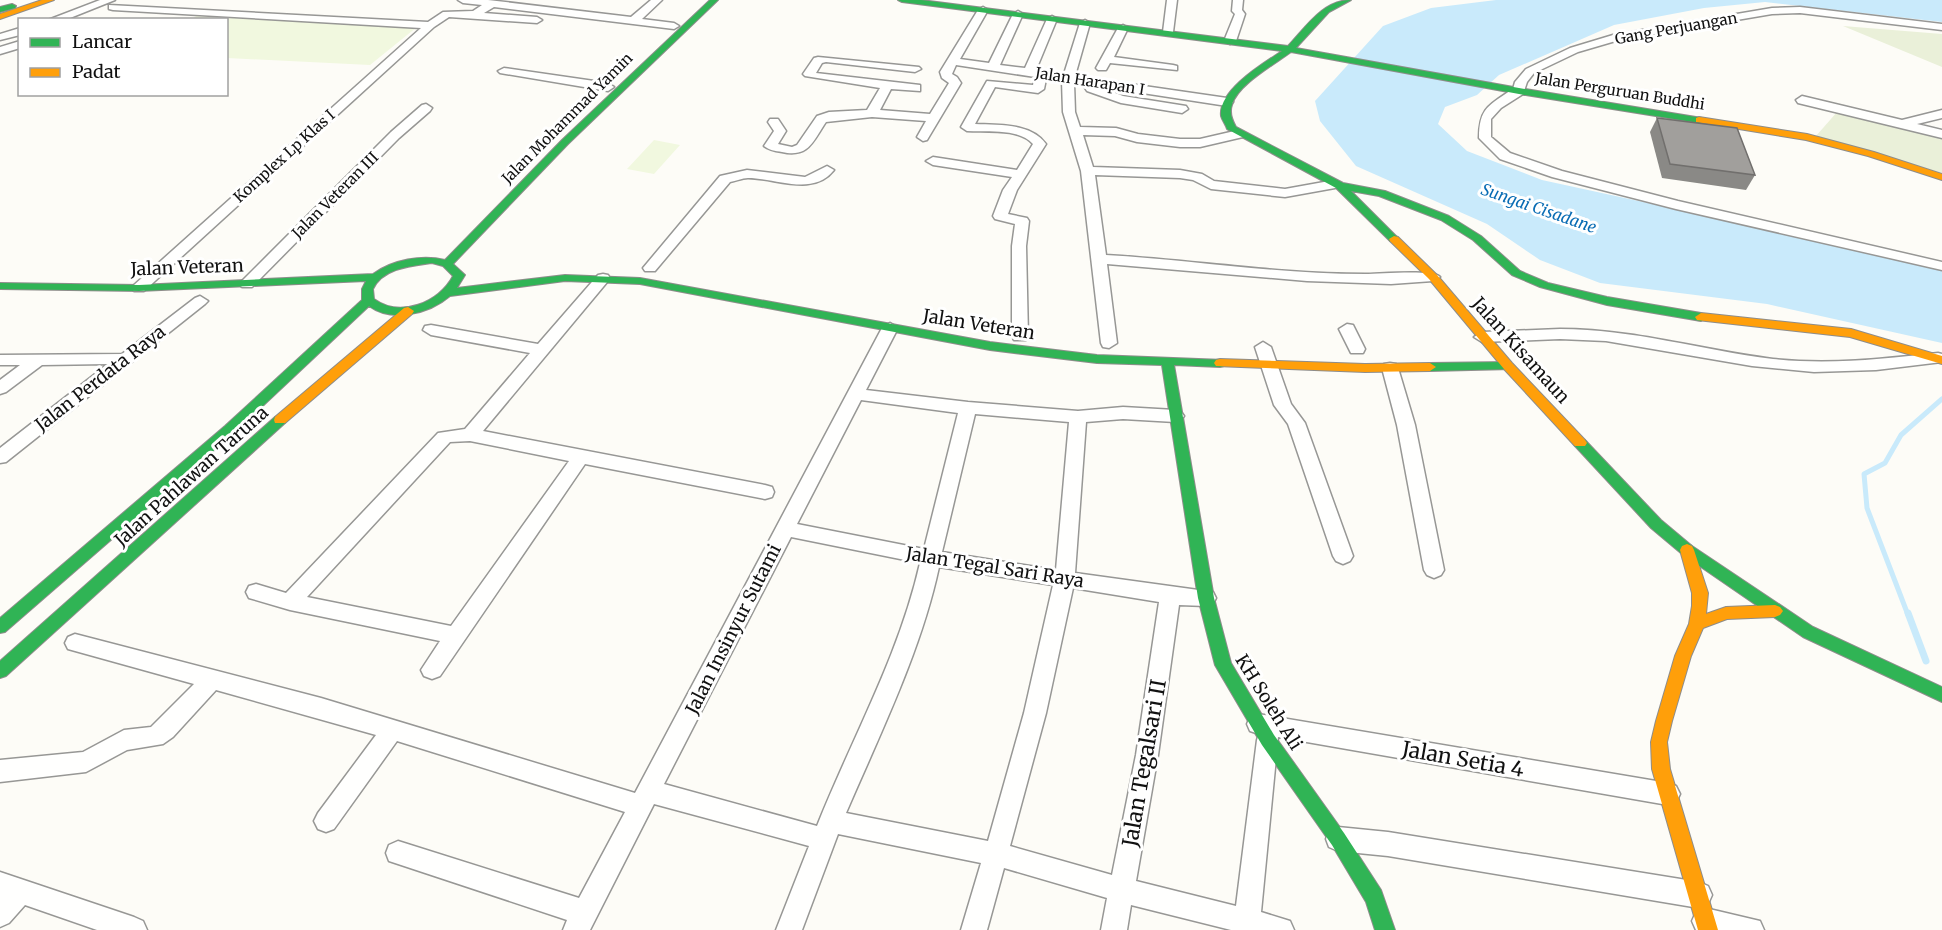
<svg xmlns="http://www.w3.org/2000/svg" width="1942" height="930" font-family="Merriweather,serif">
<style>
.cemetery{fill:#eaf0d9}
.pitch{fill:#f1f8df}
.water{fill:#c9eafb}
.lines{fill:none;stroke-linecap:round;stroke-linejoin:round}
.stream-far1{stroke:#c9eafb;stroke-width:5}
.stream{stroke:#c9eafb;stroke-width:7}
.street-casing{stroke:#979795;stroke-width:3}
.fast-casing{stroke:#8e8d8b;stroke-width:2}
.slow-casing{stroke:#8e8d8b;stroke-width:2}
.street{fill:#fffffe;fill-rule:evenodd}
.fast{fill:#30b455;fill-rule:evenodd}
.slow{fill:#ff9f0a;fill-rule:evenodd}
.wall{fill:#8a8986}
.building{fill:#a19f9c;stroke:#716f6d;stroke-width:1.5}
.labels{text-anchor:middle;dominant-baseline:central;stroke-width:6;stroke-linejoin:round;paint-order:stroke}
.far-street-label{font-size:15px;fill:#111;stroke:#fff}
.far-water-label{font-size:16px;font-style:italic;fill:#096cb4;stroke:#fff}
.street-label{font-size:18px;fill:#111;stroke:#fff}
.near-street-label{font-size:21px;fill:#111;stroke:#fff}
</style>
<rect width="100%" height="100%" fill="#fdfcf7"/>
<path class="cemetery" d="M1843 26 1942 34V67Z
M1838 111 1942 139V173L1816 136Z"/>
<path class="pitch" d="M196 16 417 27 370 65 227 58 226 20H191Z
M654 140 680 145 654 174 627 169Z"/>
<path class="water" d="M1496 0H1942V22L1765 2 1704 8 1614 25 1499 75 1477 95 1445 107 1438 124 1467 151 1542 180 1942 267V343L1767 304 1600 283 1540 260 1487 224 1356 166 1320 121 1315 101 1383 26 1431 8Z"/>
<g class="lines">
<path class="stream-far1" d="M1908 615 1867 508 1864 474 1885 463 1901 435 1942 399"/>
<path class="stream" d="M1908 613 1926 661"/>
<g class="street-casing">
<path id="street" d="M100 0H115L65 20H48Z
M458 0H488L631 17 651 0H662L642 19 674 23 679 26 674 29 494 7 484 13 537 17 542 20 537 23 449 17 434 27 144 291H134L131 288 134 285 421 28 113 10 109 9V5L428 22 443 12 473 11 482 5 463 3Z
M1167 0H1177L1173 32 1168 35 1163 32Z
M1233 0H1243L1242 10 1245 14 1236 41 1230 44 1224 41 1235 14 1232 11Z
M983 7 988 10 960 59 989 63 1013 14 1018 11 1023 14 1000 65 1025 68 1047 19 1052 16 1057 19 1036 70 1064 74 1080 23 1085 20 1090 23 1075 76 1227 98 1233 102 1227 106 1097 86 1123 96 1186 106 1188 109 1182 113 1121 103 1087 91 1085 88 1089 85 1074 83 1075 112 1080 127 1116 128 1138 134 1180 139H1200L1239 130 1245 134 1243 137 1200 147H1180L1137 142 1115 136 1083 135 1093 167 1180 170 1202 174 1214 181 1285 189 1335 180 1342 184 1335 188 1285 197 1211 189 1193 180 1180 178 1095 175 1106 255C1192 260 1278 274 1365 274 1379 274 1434 269 1440 277L1433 281 1391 284 1307 281 1107 264 1117 343 1109 348 1103 347 1101 343 1081 171 1063 112 1062 81 1046 79 1044 89 1038 93 995 87 975 124C999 125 1031 123 1046 144L1017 190 1008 214 1027 218 1029 221 1026 246 1028 336 1026 340H1014L1012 336V246L1015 224 995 219 993 216 1003 190 1012 177 933 165 926 161 933 157 1017 170 1033 144C1019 128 987 132 967 131L961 127 987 81 1033 85 1035 77 956 65 952 74 957 77 961 83 927 140 923 141 917 137 926 121 872 117 826 122C813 141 809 158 782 152 775 151 769 150 764 146L774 131 768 122 770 119H778L786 131 778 144 792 147 797 145 817 116 829 112 867 110 880 88 805 76 803 74 814 58 818 57 919 67 921 69 915 72 826 62 822 63 816 73 920 85V91L891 89 880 110 930 114 949 83 942 78 940 72 978 10Z
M1800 7 1942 24V30L1800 13 1772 14 1619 40 1578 52 1534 73 1527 82 1523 94 1501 108 1491 119V137L1510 153 1562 171 1678 201 1942 262V270L1676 209 1552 177 1500 159 1479 138C1479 108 1489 105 1513 89L1515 82 1526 69 1570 48 1613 35 1772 8Z
M1123 25 1128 28 1114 57 1173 65 1177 66V70L1110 63 1106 70H1098L1096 68 1118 28Z
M20 28V35L0 40V34Z
M20 41V48L0 54V47Z
M504 68 608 83 614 87 608 91 500 73 498 71Z
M1802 96 1902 120 1942 110V118L1917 124 1942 130V138L1798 103 1796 100Z
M426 104 432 108 430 111 399 138 252 287H242L239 284 391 132 422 105Z
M827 166 834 170C813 197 776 178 748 178 742 178 736 181 730 182L655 271H645L643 268 720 176 747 170 805 177Z
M603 274 608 275 610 278 608 281 483 431 765 485 772 487 774 492 772 497 765 499 585 464 440 676 432 679 424 676 421 670 440 641 290 610 249 598 246 592 249 586 256 584 286 593 438 433 465 429 530 353 431 335 423 330 425 326 431 325 538 344 598 275ZM470 441 569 461 451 626 307 597 450 442Z
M200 296 208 301 205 304 6 462 0 463V448L108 364 42 365 6 392 0 394V380L20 365H0V355L122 354 195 298Z
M890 323 898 328 866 390 968 402 1078 411 1123 407 1175 410 1181 412 1184 416 1181 420 1175 422 1123 419 1086 422 1075 573 1213 592 1216 598 1213 604 1206 606 1179 605 1158 755 1136 881 1236 906 1257 740 1259 734 1250 731 1247 724 1250 717 1258 714 1668 783 1676 786 1680 794 1676 802 1668 805 1278 737 1261 912 1290 921 1294 930H1231L1131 905 1127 930H1101L1107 898 1004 868 987 930H961L981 863 838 834 802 930H776L809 846 654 804 590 930H563L567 920 389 861 386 853 389 845 398 841 579 898 625 812 397 741 334 829 326 832 318 829 314 821 318 813 376 735 216 690 173 737 163 744 127 750 86 772 0 782V760L83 752 124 730 151 727 194 684 68 649 65 643 68 637 75 634 321 698 635 793 882 328ZM861 400 958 413 924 549 797 524ZM975 414 1069 422 1056 570 942 552ZM791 537 920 563C899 656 852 738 817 826L664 784ZM939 567 1053 585 1024 713 988 841 846 813C880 734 921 651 939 567ZM1073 588 1159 602 1136 755 1112 875 1010 846 1046 713Z
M1347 324 1353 325 1365 349 1363 353H1351L1339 329Z
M1560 329C1633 329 1701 350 1773 359 1828 365 1883 359 1938 353L1942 354V362L1876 370 1814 372 1752 366 1606 341 1560 339 1482 342 1474 337 1482 332Z
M1263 342 1271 347 1291 404 1305 423 1353 556 1350 561 1343 564 1336 561 1333 556 1288 424 1274 405 1255 347Z
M1390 363 1396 364 1398 368 1415 425 1444 570 1441 575 1434 578 1427 575 1424 570 1397 425 1382 368 1384 364Z
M1338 827 1388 832 1699 882 1708 886 1712 895 1708 904 1699 908 1388 856 1338 851 1329 847 1326 839 1329 831Z
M0 872 134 917 143 921 147 930H97L25 905 9 923 0 927Z
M1705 908 1760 921 1764 930H1696L1692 921 1696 912Z"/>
</g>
<g class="fast-casing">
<path id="fast" d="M710 0H718L568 144 453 264 465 275 457 288 565 275 640 278 990 342 1097 355 1224 360 1226 363 1224 366 1220 367 1174 365 1214 598 1231 663 1274 735 1344 833 1381 890 1395 930H1375L1366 902 1332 845 1262 745 1215 665 1198 598 1162 365 1097 363 990 350 640 284 565 281 450 296C429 314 392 323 369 306L235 432 5 632 0 633V618L225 426 362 300V289L366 281 139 291 0 289V283L139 285 373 274C392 260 422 254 445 260L562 140ZM432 263 443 266 453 276C439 303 400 318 374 299L373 289C383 268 411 266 432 263Z
M898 0H921L1288 46C1306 27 1323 0 1351 0L1329 12 1296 48 1519 88 1702 118V122L1699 123 1519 94 1291 52C1275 64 1237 85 1232 105 1229 113 1232 120 1236 127L1343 183 1385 191 1449 216 1481 236 1520 271 1548 283 1607 297 1701 313 1707 317 1701 321 1607 305 1540 287 1512 275 1473 240 1441 220 1379 196 1351 191 1399 239 1394 242 1390 241 1336 188 1227 129C1226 125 1222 120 1221 116 1218 90 1264 63 1282 51L902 2Z
M12 4 16 6 15 8 0 12V7Z
M1508 362 1514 366 1512 369 1430 371 1424 367 1430 363Z
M280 416 285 417 286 420 285 423 6 676 0 678V661L275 417Z
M1580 438 1585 440 1661 520 1692 546 1813 627 1942 687V702L1803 637 1682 554 1651 528 1575 446 1573 443 1575 440Z"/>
</g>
<g class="slow-casing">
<path id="slow" d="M42 0H54L0 19V14Z
M1699 117 1807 134 1874 152 1942 174V180L1868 156 1806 140 1696 122V118Z
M1394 236 1398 237 1437 275 1512 363 1585 440 1587 443 1585 446H1575L1504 369 1429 279 1390 241 1389 239Z
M408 307 414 311 412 314 285 423H275L274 420 275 417 404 308Z
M1701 313 1851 329 1942 356V364L1850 337 1697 320 1695 317Z
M1220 359 1365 364 1430 363 1436 367 1430 371 1365 372 1216 366 1214 363 1216 360Z
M1687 544 1692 546 1694 550 1708 593 1706 614 1726 607 1775 605 1780 607 1783 611 1780 615 1775 617 1727 619 1703 628 1691 656 1672 721 1667 742 1670 769 1718 930H1698L1652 769 1651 742 1656 721 1675 656 1689 624 1692 606V593L1680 550 1682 546Z"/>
</g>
<use href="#street" class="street"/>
<use href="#fast" class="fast"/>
<use href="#slow" class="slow"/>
</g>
<path class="wall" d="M1657 118 1755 175 1746 190 1662 178 1650 132Z"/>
<path class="building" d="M1657 118 1737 128 1755 175 1670 164Z"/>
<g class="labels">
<g class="far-street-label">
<text transform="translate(1676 28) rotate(-10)">Gang Perjuangan</text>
<text transform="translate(1090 81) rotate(9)">Jalan Harapan I</text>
<text transform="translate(1620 91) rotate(9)">Jalan Perguruan Buddhi</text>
<text transform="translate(567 118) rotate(-45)">Jalan Mohammad Yamin</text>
<text transform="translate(284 156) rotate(-42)">Komplex Lp Klas I</text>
<text transform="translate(335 195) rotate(-45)">Jalan Veteran III</text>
</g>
<g class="far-water-label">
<text transform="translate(1539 208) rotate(19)">Sungai Cisadane</text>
</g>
<g class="street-label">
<text transform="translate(187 267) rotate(-2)">Jalan Veteran</text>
<text transform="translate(979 324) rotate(9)">Jalan Veteran</text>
<text transform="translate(1521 350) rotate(48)">Jalan Kisamaun</text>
<text transform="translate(100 378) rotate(-38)">Jalan Perdata Raya</text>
<text transform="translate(191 476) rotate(-42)">Jalan Pahlawan Taruna</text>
<text transform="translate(995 567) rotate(9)">Jalan Tegal Sari Raya</text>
<text transform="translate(733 629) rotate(-63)">Jalan Insinyur Sutami</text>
<text transform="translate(1269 702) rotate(58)">KH Soleh Ali</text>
</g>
<g class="near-street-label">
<text transform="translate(1463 759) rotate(10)">Jalan Setia 4</text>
<text transform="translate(1144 763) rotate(-80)">Jalan Tegalsari II</text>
</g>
</g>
<rect x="18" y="18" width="210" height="78" fill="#ffffff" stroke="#a0a0a0" stroke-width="1.5"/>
<rect x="30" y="38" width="30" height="9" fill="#30b455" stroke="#a0a0a0" stroke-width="1.5"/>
<text x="72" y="48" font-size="18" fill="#111111">Lancar</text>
<rect x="30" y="68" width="30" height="9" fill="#ff9f0a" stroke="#a0a0a0" stroke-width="1.5"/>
<text x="72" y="78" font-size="18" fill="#111111">Padat</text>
</svg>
